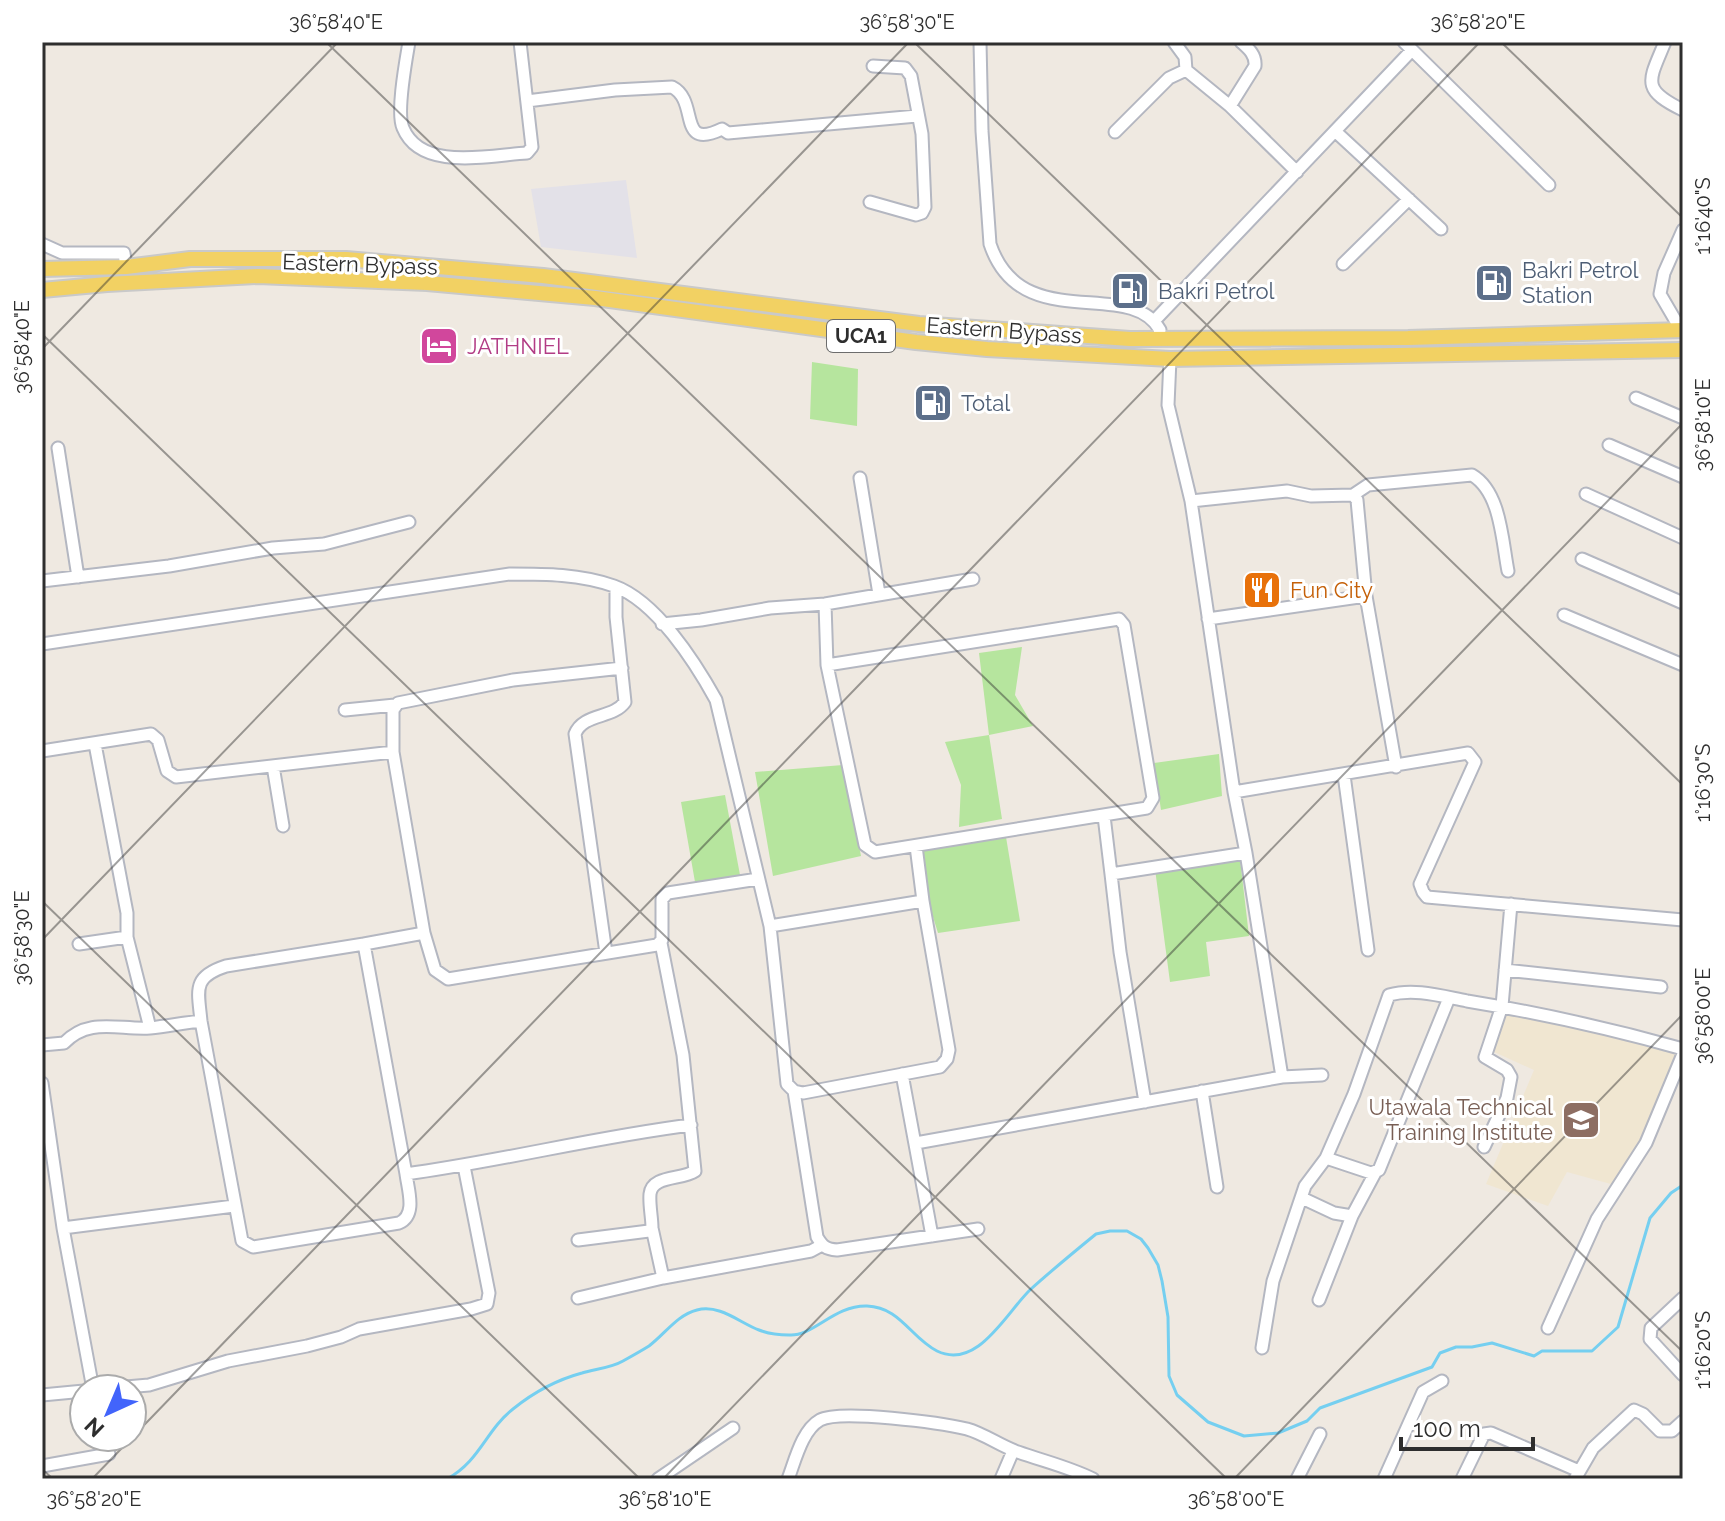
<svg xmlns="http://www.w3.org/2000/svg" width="1725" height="1521" font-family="Raleway,sans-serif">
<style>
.industrial{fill:#e3e1e8}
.education{fill:#f0e6d1}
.green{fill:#b6e59e}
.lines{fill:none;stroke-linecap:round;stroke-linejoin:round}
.stream{stroke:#75cff0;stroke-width:3}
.minor-casing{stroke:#b4b7c1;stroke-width:15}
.major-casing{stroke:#c9c9c9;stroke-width:18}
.minor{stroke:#fff;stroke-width:11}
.major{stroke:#f2d163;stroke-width:14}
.ticks{fill:none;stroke:#2e2e2e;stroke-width:2;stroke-opacity:0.45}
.labels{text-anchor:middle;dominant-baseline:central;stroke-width:6;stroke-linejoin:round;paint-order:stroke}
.shield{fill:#fff;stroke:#6d6d6d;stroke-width:2}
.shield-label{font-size:20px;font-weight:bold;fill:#2e2e2e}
.street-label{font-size:22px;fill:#2e2e2e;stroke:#fff}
.service-label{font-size:22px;fill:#4e5e75;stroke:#fff;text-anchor:start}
.hotel-label{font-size:22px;fill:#b23c85;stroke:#fff;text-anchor:start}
.food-label{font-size:22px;fill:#c56008;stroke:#fff;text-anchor:start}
.education-label{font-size:22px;fill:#785e54;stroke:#fff;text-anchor:end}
.neatline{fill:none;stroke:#2e2e2e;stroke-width:3}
.ticks-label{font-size:20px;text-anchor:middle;fill:#2e2e2e}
</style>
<rect width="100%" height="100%" fill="#efe9e1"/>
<path class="industrial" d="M626 180 637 258 541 247 531 189Z"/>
<path class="education" d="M1505 1010 1681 1051 1618 1186 1567 1172 1548 1206 1486 1184 1534 1070 1492 1051Z"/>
<path class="green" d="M812 362 858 369 857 426 810 419Z
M1022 647 1015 695 1033 726 989 735 1002 819 959 827 961 785 945 742 989 735 979 653Z
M1219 754 1222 796 1161 810 1154 763Z
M843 765 861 856 773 876 755 772Z
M725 795 740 875 695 882 681 802Z
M1006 837 1020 921 938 933 925 891 921 848Z
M1240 859 1249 936 1206 942 1210 976 1170 982 1155 869Z"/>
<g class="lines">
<path class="stream" d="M447 1479C480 1461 486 1430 513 1409 534 1392 556 1380 582 1373 595 1369 611 1368 623 1361 632 1356 641 1351 649 1346 665 1334 677 1315 697 1310 720 1304 740 1323 759 1330 769 1334 779 1335 789 1335 813 1337 834 1305 867 1306 900 1307 911 1338 937 1351 978 1371 1007 1311 1031 1289 1052 1270 1074 1252 1096 1234L1110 1231H1127L1141 1239 1148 1248 1158 1265 1162 1281 1168 1317 1169 1376 1177 1395 1208 1422 1244 1436 1278 1433 1307 1421 1320 1408 1432 1367 1440 1353 1456 1347H1472L1492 1343 1534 1356 1542 1351H1592L1618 1327 1650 1218 1671 1193 1683 1185"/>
<g class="minor-casing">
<path id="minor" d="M409 42C406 60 396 113 403 128 421 172 490 155 527 153L532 147 520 42
M980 42 982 131 990 244C1021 337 1130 276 1160 330L1158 339
M1174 42 1185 57 1186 70
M1404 42 1549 185
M1665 42C1649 81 1640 89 1683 110
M527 101 615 90 672 87C700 101 676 151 722 129L728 133 917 116
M1230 106 1255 66C1256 55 1249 49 1241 42
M1115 132 1169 78 1186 70 1230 106 1297 172
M1336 132 1441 229
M870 202 916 215 922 213 925 207 922 134 911 76 905 68 873 66
M42 244 62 253H124L126 267
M1343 264 1409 199
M1155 320 1412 50
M1681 330 1660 294 1664 273 1683 230
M1636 398 1683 418
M1609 445 1683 477
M58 448 78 577
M860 478 879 594
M1586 494 1683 538
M1353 495 1368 485 1472 475C1501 492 1502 541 1508 571
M1191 501 1287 491 1311 496 1353 495 1357 500 1366 596 1396 767
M1582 559 1683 603
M42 581 169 566 273 548 324 544 409 522
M825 604 827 665 1119 619 1124 625 1153 798 1147 808 875 852 865 845 827 665
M1564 615 1683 665
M1208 619 1366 596
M662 624 701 620 770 608 825 604 973 579
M42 644 510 574C545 574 580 574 614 586 656 601 695 662 716 700L770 926 923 901 916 846
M345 710 395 705
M95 744 127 913V937L150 1028
M42 751 151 734 158 740 167 771 176 777 393 752 424 933
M393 752V710L398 703 513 680 622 668
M273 766 283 826
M1344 775 1368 950
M1234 792 1468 753 1475 762 1420 884 1423 892 1427 897 1683 920
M1104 816 1111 874 1246 853 1234 792 1191 501 1168 405 1170 359
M1246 853 1282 1077
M1111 874 1120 952 1145 1102
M770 926 787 1084 794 1091 803 1093 940 1067 947 1059 949 1050 923 901
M79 944 127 937
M364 944 226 966C192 977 198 990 201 1021L242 1241 253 1247 399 1223C417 1215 408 1190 406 1174L364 944 424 933 435 970 448 979 657 945 662 940V899L668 893 758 879
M606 953 575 734C583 713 613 719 625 702L616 617V587
M1505 970 1661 987
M42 1045 64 1043C89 1017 118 1030 150 1028 167 1026 184 1023 201 1021
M902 1074 932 1236
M42 1083 63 1228 93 1389
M794 1091 817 1237C823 1247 826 1249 837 1250L978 1229
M1202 1091 1217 1187
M916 1143 1282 1077 1322 1075
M1484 1147 1507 1098 1511 1077 1507 1070 1485 1057 1502 1006 1511 904
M1326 1158 1371 1173 1379 1170 1449 998
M406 1174C502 1161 595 1137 691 1125
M1302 1198 1334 1213 1352 1216
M63 1228 234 1206
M652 1228 663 1278
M578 1240 649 1231 652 1228C652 1217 649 1205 650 1194 652 1175 682 1180 695 1171L683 1055 661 943
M578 1298 663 1278 811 1251 822 1245
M1683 1298 1651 1328 1650 1339 1683 1375
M1319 1300 1352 1216 1375 1173
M1548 1328 1597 1219 1646 1143 1683 1054
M1262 1348 1273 1281 1305 1186 1326 1158 1354 1094 1389 995C1414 988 1441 996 1467 1001 1540 1013 1612 1029 1683 1049
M103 1389 149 1385 228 1361 307 1346 341 1337 359 1329 471 1309 487 1304 489 1293 464 1166
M42 1395 84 1391
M42 1466 109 1454
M658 1479 733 1428
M788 1479C795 1461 802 1430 820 1420 840 1409 942 1423 967 1429 985 1434 1000 1446 1018 1452 1043 1461 1069 1467 1093 1479
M1001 1479 1013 1451
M1297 1479 1320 1434
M1384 1479 1423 1392 1442 1381
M1462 1479 1484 1434 1491 1433 1579 1471
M1575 1479 1593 1448 1634 1410 1643 1414 1660 1431H1672L1683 1421"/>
</g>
<g class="major-casing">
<path id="major" d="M42 269 126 267 190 259H346L543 276 919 324 1130 339 1408 338 1683 330
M42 290 107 284 258 276 427 283 595 298 916 342 987 349 1170 359 1683 350"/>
</g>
<use href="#minor" class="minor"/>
<use href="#major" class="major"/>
</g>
<path class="ticks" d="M326 42 1683 1352M914 42 1683 785M1501 42 1683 218M42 334 1227 1479M42 349 338 42M42 901 640 1479M42 940 909 42M42 1469 53 1479M92 1479 1480 42M663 1479 1683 423M1234 1479 1683 1014"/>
<defs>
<g id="fuel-square" transform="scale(2)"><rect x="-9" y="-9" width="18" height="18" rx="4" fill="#5c6f8a" stroke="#fff"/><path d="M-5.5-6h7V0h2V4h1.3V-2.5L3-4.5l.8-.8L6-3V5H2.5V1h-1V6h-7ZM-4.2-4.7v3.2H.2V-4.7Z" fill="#fff"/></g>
<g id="hotel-square" transform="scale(2)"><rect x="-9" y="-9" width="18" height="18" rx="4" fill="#d1479c" stroke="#fff"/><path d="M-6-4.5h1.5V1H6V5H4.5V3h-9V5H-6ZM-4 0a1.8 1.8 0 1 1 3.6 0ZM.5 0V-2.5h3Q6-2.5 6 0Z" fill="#fff"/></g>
<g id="restaurant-square" transform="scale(2)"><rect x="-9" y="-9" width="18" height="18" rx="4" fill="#e8710a" stroke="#fff"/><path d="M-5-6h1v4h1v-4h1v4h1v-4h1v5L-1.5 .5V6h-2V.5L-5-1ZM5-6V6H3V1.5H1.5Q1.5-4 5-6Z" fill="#fff"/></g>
<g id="university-square" transform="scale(2)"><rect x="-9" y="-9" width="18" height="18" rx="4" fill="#8d6e63" stroke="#fff"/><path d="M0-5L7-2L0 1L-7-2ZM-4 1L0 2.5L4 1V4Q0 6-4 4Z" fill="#fff"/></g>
</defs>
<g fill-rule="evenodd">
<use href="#fuel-square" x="1494" y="283"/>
<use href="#fuel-square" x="1130" y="291"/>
<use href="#hotel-square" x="439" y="346"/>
<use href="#fuel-square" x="933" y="403"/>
<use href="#restaurant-square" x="1262" y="590"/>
<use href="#university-square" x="1581" y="1120"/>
</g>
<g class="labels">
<rect class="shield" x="827" y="320" width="68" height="32" rx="6"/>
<g class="shield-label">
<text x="861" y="336">UCA1</text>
</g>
<g class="street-label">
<text transform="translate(360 264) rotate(2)">Eastern Bypass</text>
<text transform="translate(1004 330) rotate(4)">Eastern Bypass</text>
</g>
<g class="service-label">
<text x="1522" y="270">Bakri Petrol<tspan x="1522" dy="25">Station</tspan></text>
<text x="1158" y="291">Bakri Petrol</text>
<text x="961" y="403">Total</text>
</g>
<g class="hotel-label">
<text x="467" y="346">JATHNIEL</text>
</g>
<g class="food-label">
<text x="1290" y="590">Fun City</text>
</g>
<g class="education-label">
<text x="1553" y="1107">Utawala Technical<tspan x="1553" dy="25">Training Institute</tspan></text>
</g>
</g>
<rect width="1725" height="1521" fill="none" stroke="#ffffff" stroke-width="88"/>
<g transform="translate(108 1413) rotate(224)"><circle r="38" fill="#ffffff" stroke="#ababab" stroke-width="2"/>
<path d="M0-6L14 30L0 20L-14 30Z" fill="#4264fb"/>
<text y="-12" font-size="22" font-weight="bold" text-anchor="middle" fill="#2e2e2e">N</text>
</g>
<path d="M1401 1437v12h132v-12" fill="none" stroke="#2e2e2e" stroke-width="4"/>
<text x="1413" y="1437" font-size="24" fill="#2e2e2e" stroke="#ffffff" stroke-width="6" paint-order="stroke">100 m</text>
<rect x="44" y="44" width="1637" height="1433" class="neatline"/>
<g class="ticks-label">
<text x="336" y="29">36°58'40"E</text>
<text x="907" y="29">36°58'30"E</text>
<text x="1478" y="29">36°58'20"E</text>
<text transform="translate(1703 216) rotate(-90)" y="7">1°16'40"S</text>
<text transform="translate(22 347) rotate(-90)" y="7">36°58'40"E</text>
<text transform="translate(1703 425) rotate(-90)" y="7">36°58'10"E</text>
<text transform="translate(1703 783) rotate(-90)" y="7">1°16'30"S</text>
<text transform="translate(22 938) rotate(-90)" y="7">36°58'30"E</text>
<text transform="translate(1703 1016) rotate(-90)" y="7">36°58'00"E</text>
<text transform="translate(1703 1350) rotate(-90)" y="7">1°16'20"S</text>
<text x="94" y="1506">36°58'20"E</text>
<text x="665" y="1506">36°58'10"E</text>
<text x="1236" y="1506">36°58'00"E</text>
</g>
</svg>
